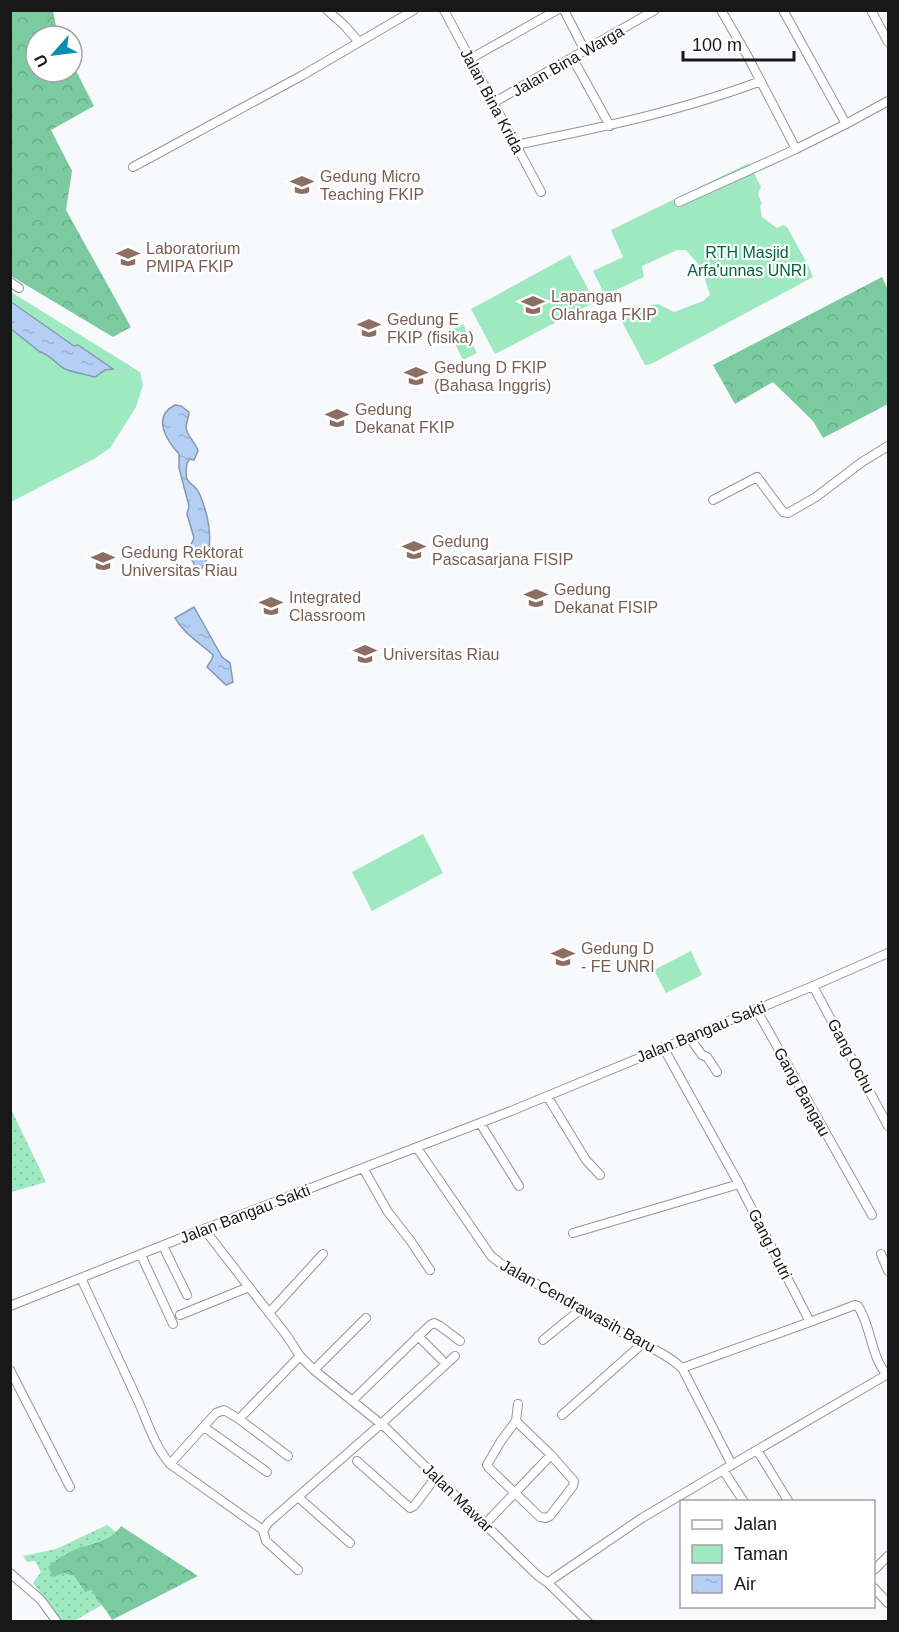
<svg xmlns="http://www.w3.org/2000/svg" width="899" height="1632" font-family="Arial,sans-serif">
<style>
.grass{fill:url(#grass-dots)}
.forest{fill:url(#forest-crowns)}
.park{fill:#9ee9c0}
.water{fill:url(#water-ripples);stroke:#8598b2;stroke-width:1.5}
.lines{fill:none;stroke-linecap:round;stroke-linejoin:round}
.minor-casing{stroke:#949598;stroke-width:10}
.minor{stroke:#fff;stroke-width:8}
.labels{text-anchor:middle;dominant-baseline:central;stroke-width:4.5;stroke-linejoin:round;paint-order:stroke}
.street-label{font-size:16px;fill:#181819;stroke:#fff}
.education-label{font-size:16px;fill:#785e54;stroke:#fff;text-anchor:start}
.park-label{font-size:16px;fill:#00653f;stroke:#fff}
</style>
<defs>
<pattern id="grass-dots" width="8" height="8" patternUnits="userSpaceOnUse" patternTransform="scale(1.5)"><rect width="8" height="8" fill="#9ee9c0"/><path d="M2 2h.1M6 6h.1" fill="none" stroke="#87c7a4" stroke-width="1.8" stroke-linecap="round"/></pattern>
<pattern id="forest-crowns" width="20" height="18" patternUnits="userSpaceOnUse" patternTransform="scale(1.5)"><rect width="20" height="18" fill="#7ccaa0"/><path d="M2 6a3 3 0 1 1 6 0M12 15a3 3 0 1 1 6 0" fill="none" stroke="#6aad89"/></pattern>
<pattern id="water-ripples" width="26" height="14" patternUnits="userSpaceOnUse" patternTransform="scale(1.5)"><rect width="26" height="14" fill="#b4cff4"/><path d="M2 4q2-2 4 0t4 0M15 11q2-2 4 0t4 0" fill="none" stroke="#9ab1d1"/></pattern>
</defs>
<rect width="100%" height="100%" fill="#f8f9fd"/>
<path class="grass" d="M10 1107 46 1182 11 1192H10Z
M107 1525 117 1533 103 1540 75 1549 63 1555V1573L74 1576 85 1592 91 1589C97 1594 96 1600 102 1605L74 1621H61L33 1583 41 1572 35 1561 27 1562 23 1556 56 1549Z"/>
<path class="forest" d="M11 10 53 11 58 36H36V72H72V63L94 106 51 130 72 171 66 210 131 327 113 337 11 276Z
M882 277 888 290V404L823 438 813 421 773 382 735 404 713 365Z
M121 1526 198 1576 112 1620C108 1613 105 1609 100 1603 95 1599 96 1594 91 1590L85 1592 74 1576 63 1573 53 1577 48 1567C57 1559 67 1552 78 1548 93 1543 111 1541 121 1526Z"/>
<path class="park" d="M749 163 761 187 758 194 762 204 760 206 762 217 777 228 783 225 787 227 809 267 813 277 651 364 645 365 621 320 651 305 658 304 674 312 703 301 710 295 701 267 686 250H677L642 266 644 277 605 295 593 271 623 257 611 230Z
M570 255 595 302 495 354 471 309Z
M11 292 140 372 143 385 136 407 110 448 94 459 11 502 10 329 40 352 55 359 60 365 68 371 95 377 105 370 113 369 78 346H75L11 301Z
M463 324 477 353 463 360 449 331Z
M423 834 443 873 372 911 352 872Z
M691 951 702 975 666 993 654 970Z"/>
<path class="water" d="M10 301 74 346 78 345 113 369 105 370 95 377C86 374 74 373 65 369 56 364 51 355 40 352L11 329Z
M175 405 181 406 189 412C189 417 186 423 186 428 187 436 196 443 198 451L194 460 190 459 187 463C183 489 193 478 200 495 210 519 217 556 196 575L194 563 187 554 194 538 187 514 189 506 179 468V454C167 441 151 417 175 405Z
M194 607 222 657 230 663 233 682 226 685 207 667 212 659 213 655C200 643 184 634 175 618Z"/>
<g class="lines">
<g class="minor-casing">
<path id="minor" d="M327 10 344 25 359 42
M444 10 541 192
M564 10 585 51
M721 10 747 55 796 149
M871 10 888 42
M470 59 557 10
M573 59 610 126
M493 103 655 10
M846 124 888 101
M516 145C599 128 681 111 761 81
M133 167 303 75 414 10
M679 202 796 149 846 124 783 10
M10 282 19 288
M713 500 757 477 783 512 788 513 816 497 862 462 888 446
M813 986 888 1126
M756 1009 872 1215
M689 1037 702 1055 707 1057 717 1072
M663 1047 739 1184 810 1322 682 1368
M547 1096 586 1160 600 1175
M480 1123 519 1186
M417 1148 491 1256 500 1263 642 1344C657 1350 670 1357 682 1368L732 1465
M363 1168 388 1212 410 1240 430 1270
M204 1229 287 1336 300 1356 314 1370 386 1428 537 1575 548 1583 554 1578 642 1518 757 1450
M573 1233 739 1184
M163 1246 187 1295
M881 1254 888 1271
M141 1255 173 1324
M81 1278C100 1319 119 1360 138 1401 148 1423 154 1445 170 1464L263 1530
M10 1306 204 1229 511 1111 813 986 888 953
M269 1313 323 1254
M180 1315 249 1287
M810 1322 855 1305 858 1306C872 1328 870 1355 887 1375
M418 1336 441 1359
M543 1340 581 1309
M10 1370 70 1487
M314 1370 366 1318
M352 1401 430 1325 434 1323 440 1326 460 1341
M562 1415 642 1344
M239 1419 300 1356
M516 1421 551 1455 574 1481 573 1486 550 1516 546 1518 540 1517 489 1468 487 1465 501 1441Z
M516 1421 518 1404
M204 1427 267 1472
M357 1461 410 1508 414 1506 436 1477
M170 1464 216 1413 224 1410 239 1419 288 1456
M723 1470 744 1502
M298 1497 350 1543
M789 1502 757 1450 888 1374
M485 1524 551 1455
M298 1570 266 1541 263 1531 268 1523 381 1424 455 1356
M874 1570 888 1556
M10 1573 41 1600 57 1622
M548 1583 588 1622
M874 1588 888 1603"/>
</g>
<use href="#minor" class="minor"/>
</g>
<defs>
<g id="university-bare" transform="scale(1.8)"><path d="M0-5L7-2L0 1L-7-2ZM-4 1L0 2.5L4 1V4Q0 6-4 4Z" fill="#8d6e63" stroke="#fff" stroke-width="2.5" paint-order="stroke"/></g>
</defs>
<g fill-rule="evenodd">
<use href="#university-bare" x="302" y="185"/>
<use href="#university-bare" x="128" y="257"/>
<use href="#university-bare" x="533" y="305"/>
<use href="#university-bare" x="369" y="328"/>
<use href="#university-bare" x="416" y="376"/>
<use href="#university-bare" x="337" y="418"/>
<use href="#university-bare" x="414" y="550"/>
<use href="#university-bare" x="103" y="561"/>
<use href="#university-bare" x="536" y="598"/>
<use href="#university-bare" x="271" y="606"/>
<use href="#university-bare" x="365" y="654"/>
<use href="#university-bare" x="563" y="957"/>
</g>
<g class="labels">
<g class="street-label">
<text transform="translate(568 61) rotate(-30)">Jalan Bina Warga</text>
<text transform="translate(492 101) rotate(62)">Jalan Bina Krida</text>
<text transform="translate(701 1032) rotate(-22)">Jalan Bangau Sakti</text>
<text transform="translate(851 1056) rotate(62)">Gang Ochu</text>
<text transform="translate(802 1092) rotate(61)">Gang Bangau</text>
<text transform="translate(245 1214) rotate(-21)">Jalan Bangau Sakti</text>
<text transform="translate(770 1244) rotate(63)">Gang Putri</text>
<text transform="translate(578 1306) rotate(29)">Jalan Cendrawasih Baru</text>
<text transform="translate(458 1498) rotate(44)">Jalan Mawar</text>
</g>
<g class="education-label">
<text x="320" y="176">Gedung Micro<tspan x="320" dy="18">Teaching FKIP</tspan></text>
<text x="146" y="248">Laboratorium<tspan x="146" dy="18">PMIPA FKIP</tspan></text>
<text x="551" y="296">Lapangan<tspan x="551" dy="18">Olahraga FKIP</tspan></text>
<text x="387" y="319">Gedung E<tspan x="387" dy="18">FKIP (fisika)</tspan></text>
<text x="434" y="367">Gedung D FKIP<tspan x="434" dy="18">(Bahasa Inggris)</tspan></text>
<text x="355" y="409">Gedung<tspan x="355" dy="18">Dekanat FKIP</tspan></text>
<text x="432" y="541">Gedung<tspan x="432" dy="18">Pascasarjana FISIP</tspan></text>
<text x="121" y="552">Gedung Rektorat<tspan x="121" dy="18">Universitas Riau</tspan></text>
<text x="554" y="589">Gedung<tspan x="554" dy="18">Dekanat FISIP</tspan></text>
<text x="289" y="597">Integrated<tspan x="289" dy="18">Classroom</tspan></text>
<text x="383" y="654">Universitas Riau</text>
<text x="581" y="948">Gedung D<tspan x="581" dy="18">- FE UNRI</tspan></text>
</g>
<g class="park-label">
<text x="747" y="252">RTH Masjid<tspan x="747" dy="18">Arfa'unnas UNRI</tspan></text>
</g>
</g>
<rect width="899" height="1632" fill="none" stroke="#181819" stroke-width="24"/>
<rect x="680" y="1500" width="195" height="108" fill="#ffffff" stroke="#a3a3a3" stroke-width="1.5"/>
<rect x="692" y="1520" width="30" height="9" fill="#ffffff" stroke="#a3a3a3" stroke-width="1.5"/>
<text x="734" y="1530" font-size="18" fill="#181819">Jalan</text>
<rect x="692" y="1545" width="30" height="18" fill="#9ee9c0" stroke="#a3a3a3" stroke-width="1.5"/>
<text x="734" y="1560" font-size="18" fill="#181819">Taman</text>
<rect x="692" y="1575" width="30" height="18" fill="url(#water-ripples)" stroke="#a3a3a3" stroke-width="1.5"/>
<text x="734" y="1590" font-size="18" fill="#181819">Air</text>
<g transform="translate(54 54) rotate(242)"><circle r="28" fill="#ffffff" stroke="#a3a3a3" stroke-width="1.5"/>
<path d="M0-4.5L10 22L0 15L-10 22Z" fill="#0d8dad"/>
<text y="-9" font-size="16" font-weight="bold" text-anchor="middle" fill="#181819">U</text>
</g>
<path d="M683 51v9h111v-9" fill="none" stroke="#181819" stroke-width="3"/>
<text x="692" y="51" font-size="18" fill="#181819" stroke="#ffffff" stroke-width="4.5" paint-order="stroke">100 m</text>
</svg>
